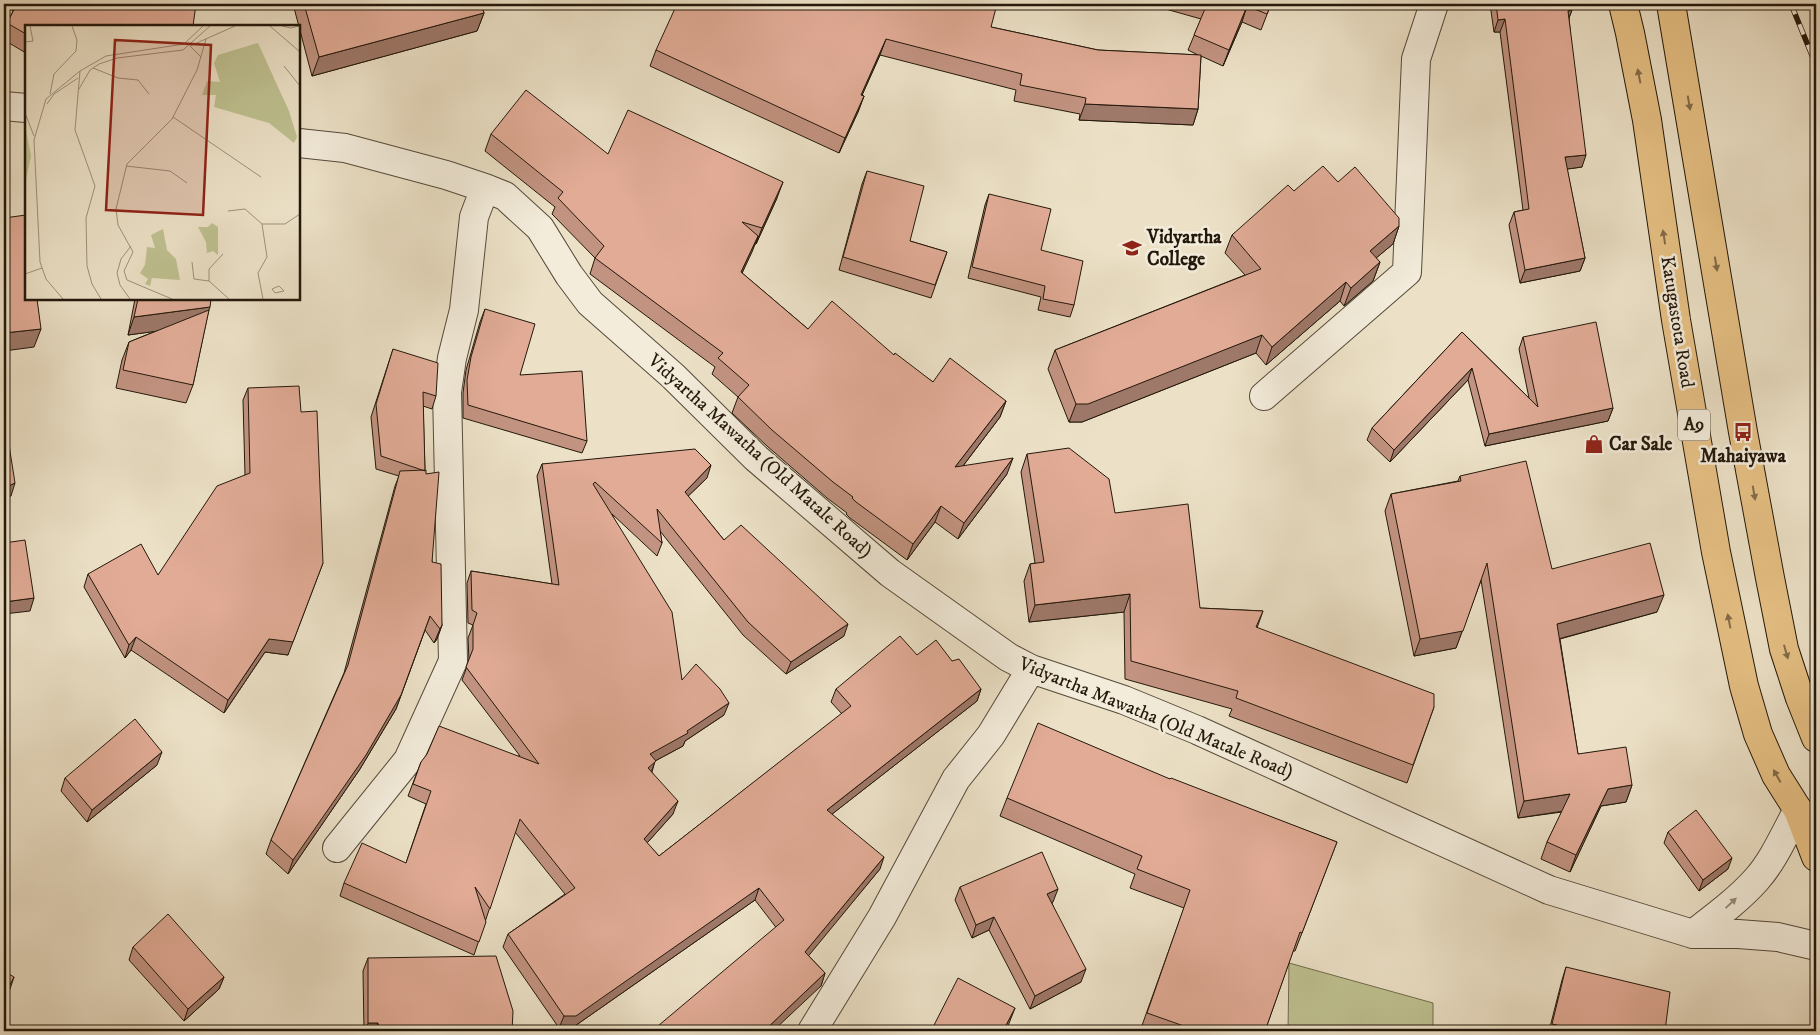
<svg xmlns="http://www.w3.org/2000/svg" width="1820" height="1035" font-family="'IM FELL DW Pica',serif">
<style>
.green{fill:#bfc191;stroke:#716c4e}
.lines{fill:none;stroke-linecap:round;stroke-linejoin:round}
.minor-casing{stroke:#554a3a;stroke-width:30}
.major-casing{stroke:#23180b;stroke-width:30}
.highway-casing{stroke:#23180b;stroke-width:30}
.minor{stroke:#f3ecdb;stroke-width:28}
.major{stroke:#e6c084;stroke-width:28}
.highway{stroke:#e6c084;stroke-width:28}
.rail-casing{stroke:#23180b;stroke-width:5.5}
.rail{stroke:#f3ecdb;stroke-width:4;stroke-dasharray:11;stroke-linecap:butt}
.wall{fill:#c29381;stroke:#23180b}
.shaded-wall{fill:#9e7869;stroke:#23180b}
.building{fill:#e1ab96;stroke:#23180b}
.oneway{fill:#846c48}
.oneway2{fill:#958d7d}
.labels{text-anchor:middle;dominant-baseline:central;stroke-width:5;stroke-linejoin:round;paint-order:stroke}
.shield{fill:#f3ecdb;stroke:#615849;stroke-width:1}
.shield-label{font-size:18px;font-weight:bold;fill:#23180b}
.poi-label{font-size:19px;font-weight:bold;fill:#23180b;stroke:#f3ecdb;text-anchor:start}
.street-label{font-size:19px;fill:#23180b;stroke:#f3ecdb}
.inset-road{fill:none;stroke:#9c917c;stroke-width:1}
.view{fill:#8f2418;fill-opacity:0.15;stroke:#8f2418;stroke-width:2.5}
.inset-edge{fill:none;stroke:#23180b;stroke-width:2.5}
</style>
<rect width="100%" height="100%" fill="#ece1c7"/>
<filter id="stains"><feTurbulence type="fractalNoise" baseFrequency=".004" numOctaves="4"/><feColorMatrix values="0 0 0 0 .2 0 0 0 0 .09 0 0 0 0 .02 0 0 0 .5 -.17"/></filter>
<radialGradient id="worn" r=".72"><stop offset=".6" stop-color="#630" stop-opacity="0"/><stop offset="1" stop-color="#630" stop-opacity=".3"/></radialGradient>
<path class="green" d="M1289 963 1433 1003V1031H1288Z"/>
<g class="lines">
<g class="minor-casing">
<path id="minor" d="M4 106 26 108
M299 143 345 148 446 175 485 188 505 196 540 228 569 275 590 303 673 376 756 458 890 573 1008 657 1031 669 1124 700 1197 730 1549 890 1693 934H1738L1778 937 1816 946
M1264 396 1407 272 1416 59 1434 4
M337 848 408 760 453 661 447 392 452 358 464 310 474 217 485 188
M1693 934C1715 917 1737 901 1756 880 1774 860 1785 833 1798 810
M812 1031 882 917 956 779 991 735 1031 669"/>
</g>
<g class="major-casing">
<path id="major" d="M1798 810 1816 857"/>
</g>
<g class="highway-casing">
<path id="highway" d="M1623 4 1630 33 1647 120 1676 320 1716 552 1744 686 1758 734 1776 775 1798 810 1816 829
M1671 4 1743 432 1770 578 1784 649 1800 698 1816 738"/>
</g>
<use href="#minor" class="minor"/>
<use href="#major" class="major"/>
<use href="#highway" class="highway"/>
<g class="rail-casing">
<path id="rail" d="M1791 4 1816 65"/>
</g>
<use href="#rail" class="rail"/>
</g>
<path class="wall" d="M4 4H196L26 26V53L4 40V32L7 23 13 11Z
M293 4H481L484 13 477 31 312 76Z
M1148 4H1271L1261 30 1242 22 1223 66 1201 56 1198 109 1193 125 1079 120 1080 114 1014 101 1016 90 880 55 862 95 864 96 858 112 839 153 650 66 656 50 991 27 1098 50 1198 55 1188 50 1201 19Z
M1490 4H1571L1572 10 1569 18 1582 167 1567 169 1585 258 1580 271 1520 283 1509 225 1514 212 1523 210 1500 32H1494Z
M491 134 608 154 777 198 756 244H755L742 273 808 329 894 355 933 382 1006 401 1000 417 963 466 1007 474 958 539 935 522 907 560 850 518 846 514 847 513 827 498 767 446 732 413 738 397 712 374 715 367 590 274 595 258 552 214 555 207 485 151Z
M867 171 910 241 947 252 931 298 839 270 862 184Z
M1338 182 1399 226 1393 244 1376 258 1380 262 1373 281 1344 306 1340 301 1266 365 1256 353 1082 422H1069L1048 369 1055 350 1245 275 1225 253 1232 235 1294 191Z
M989 194 1041 250 1074 305 1070 317 1038 310 1041 297 968 278 985 205Z
M135 299H211L193 385 186 403 116 388 122 360 129 342 156 331 128 335Z
M485 309 520 375 587 441 582 453 463 418V393L466 370 480 322Z
M1462 332 1529 398 1519 349 1523 337 1613 408 1608 421 1485 446 1468 380 1390 462 1367 440 1372 428Z
M393 349 436 396 432 409 423 406 425 470 432 562 442 625 437 639 434 643 425 630 396 709 360 769 288 874 266 854 271 840 344 673 395 486 399 476 376 469 371 417Z
M248 388 288 655 265 652 224 713 131 650 125 658 84 587 88 574 158 575 245 475 243 400Z
M1027 454 1115 513 1200 608 1263 611 1257 628 1434 707 1407 783 1229 716 1232 709 1125 679 1124 612 1029 622 1024 581 1030 564 1035 563 1021 472Z
M542 464 707 478 688 496 724 540 844 636 786 674 743 635 660 531 662 543 657 556 612 514 682 680 724 715 685 741 683 746 655 761 652 772 673 814 647 843 659 856 842 714 831 702 836 689 917 655 952 661 981 689 977 701 832 814 880 869 808 955 825 973 821 986 755 900 572 1028H559L503 947 508 934 565 894 515 832 474 955 340 896 344 883 406 863 426 804 408 796 421 762 520 756 462 680 469 661 468 638 473 625 468 623 467 583 471 571 552 584 537 476Z
M1460 476 1552 569 1657 612 1560 639 1578 754 1632 785 1626 802 1601 806 1570 872 1541 859 1547 842 1562 812 1518 818 1481 580 1456 648 1414 656 1385 511 1391 494 1458 481Z
M157 765 87 822 61 791 65 778Z
M1170 779 1337 842 1295 951H1293L1265 1031H1140L1184 908 1130 888 1135 874 1000 816 1007 798Z
M1668 832 1728 869 1699 891 1664 843Z
M960 887 1053 902 1052 903 1081 982 1030 1009 989 930 972 938 955 900Z
M133 947 224 977 219 989 184 1021 129 960Z
M368 958 512 1031H364L363 971Z
M1566 967 1665 1031H1549L1562 980Z"/>
<path class="shaded-wall" d="M1247 6 1242 22 1223 66 1229 50Z
M1572 10 1567 23 1568 11Z
M484 13 477 31 312 76 319 57Z
M1505 19 1500 32H1494L1498 20Z
M886 39 880 55 855 111 861 95Z
M864 96 858 112 839 153 845 138Z
M1085 104 1198 109 1193 125 1079 120Z
M1586 155 1582 167 1560 170 1565 157Z
M783 182 777 198 756 244 762 228Z
M1399 226 1393 244 1363 269 1370 251Z
M758 236 752 252 735 288 741 272Z
M1585 258 1580 271 1520 283 1525 270Z
M1380 262 1373 281 1344 306 1351 288Z
M1346 282 1340 301 1266 365 1272 347Z
M210 307 203 325 128 335 134 317Z
M41 329 34 347 4 351V333Z
M1262 335 1256 353 1082 422H1069L1076 404Z
M1472 368 1468 380 1390 462 1394 450Z
M1006 401 1000 417 950 483 955 467Z
M1613 408 1608 421 1485 446 1489 434Z
M1013 458 1007 474 958 539 964 523Z
M711 465 707 478 680 504 685 492Z
M15 483 11 496 4 499V488Z
M941 506 935 522 907 560 913 544Z
M323 563 288 655 265 652 224 713 228 700 269 639Z
M1481 580 1456 648 1414 656 1420 639Z
M1130 594 1124 612 1029 622 1035 605Z
M1664 595 1657 612 1551 641 1557 624Z
M34 598 30 611 4 614V602Z
M430 616 396 709 360 769 288 874 293 860Z
M848 624 844 636 786 674 791 662Z
M442 625 437 639 434 643 440 629Z
M136 637 131 650 125 658 129 645Z
M981 689 977 701 822 822 827 810Z
M729 703 724 715 685 741 683 746 655 761 651 773 644 780 650 754Z
M162 752 157 765 87 822 92 810Z
M1632 785 1626 802 1601 806 1570 872 1576 855 1608 789Z
M1570 794 1564 811 1518 818 1524 801Z
M678 801 673 814 639 852 644 839Z
M884 857 880 869 801 965 805 952Z
M1732 858 1728 869 1699 891 1703 880Z
M759 888 755 900 572 1028H559L564 1016Z
M1058 889 1053 902 1043 907 1047 894Z
M994 917 989 930 972 938 976 925Z
M1086 969 1081 982 1030 1009 1035 996Z
M825 973 821 986 773 1031H764Z
M14 977 10 989 4 1000V996Z
M224 977 219 989 184 1021 188 1009Z
M1015 1008 1008 1026 1005 1031H1003Z
M368 1023H378L375 1031H366Z"/>
<path class="building" d="M17 4H196L193 26H26V34L7 23Z
M304 4H481L484 13 319 57Z
M677 4H997L991 27 1098 50 1201 55 1198 109 1085 104 1086 98 1020 85 1022 74 886 39 861 95 864 96 845 138 656 50Z
M1207 4H1271L1267 14 1247 6 1229 50 1194 35Z
M1496 4H1571L1572 10 1568 11 1586 155 1565 157 1585 258 1525 270 1514 212 1529 209 1505 19 1498 20Z
M526 90 608 154 628 110 783 182 762 228 742 222 758 236 741 272 808 329 832 301 894 355 895 353 933 382 950 358 1006 401 955 467 1013 458 964 523 941 506 913 544 856 502 852 498 853 497 833 482 772 430 738 397 749 385 718 358 723 353 595 258 604 246 558 198 563 192 491 134Z
M1323 166 1338 182 1355 167 1399 218V226L1370 251 1380 262 1351 288 1346 282 1272 347 1262 335 1088 404H1076L1055 350 1261 269 1232 235 1288 185 1294 191Z
M867 171 924 186 910 241 947 252 935 285 843 257Z
M989 194 1051 209 1041 250 1083 261 1074 305 1043 299 1045 286 972 267Z
M26 215V299H37L41 329 4 333V218Z
M138 299H211L210 307 134 317Z
M485 309 535 324 520 375 582 371 587 441 468 405 467 380 471 357Z
M209 310 193 385 123 370 129 342Z
M1596 322 1613 408 1489 434 1472 368 1394 450 1372 428 1462 332 1538 407 1523 337Z
M393 349 438 363 436 396 423 392 425 471 381 456 376 404Z
M299 386 301 412 317 411 323 563 293 642 269 639 228 700 136 637 129 645 88 574 141 544 158 575 217 486 250 473 248 388Z
M4 413 15 483 4 488Z
M1069 448 1109 479 1115 513 1188 504 1200 608 1263 611 1256 627 1434 694V707L1413 765 1236 698 1238 691 1131 661 1130 594 1035 605 1030 564 1044 562 1027 454Z
M695 449 711 465 685 492 724 540 741 525 848 624 791 662 748 622 657 509 662 543 595 482 593 484 672 612 682 680 696 664 720 689 729 703 687 731 688 733 650 754 656 761 648 768 678 801 644 839 659 856 851 706 836 689 900 636 917 655 936 640 952 661 959 659 981 689 827 810 884 857 805 952 825 973 764 1031H652L784 920 759 888 576 1016H564L508 934 575 888 520 819 490 909 475 887 486 922 479 942 344 883 362 843 406 863 431 791 413 784 421 762 427 754 439 726 539 764 466 667 473 649V625L477 613 472 610 471 571 559 585 542 464Z
M1526 461 1552 569 1650 543 1664 595 1557 624 1578 754 1626 747 1632 785 1608 789 1576 855 1547 842 1570 794 1524 801 1487 563 1463 631 1420 639 1391 494 1461 481 1460 476Z
M426 470V474L439 472 432 562 441 564 442 625 440 629 430 616 401 695 366 755 293 860 271 840 348 665 400 471Z
M25 540 34 598 4 602V543Z
M135 719 162 752 92 810 65 778Z
M1038 723 1170 779 1171 778 1337 842 1302 933 1300 932 1265 1031H1198L1147 1013 1190 890 1137 869 1142 856 1007 798Z
M1696 810 1732 858 1703 880 1668 832Z
M1042 852 1058 889 1047 894 1086 969 1035 996 994 917 976 925 960 887Z
M168 914 224 977 188 1009 133 947Z
M496 956 513 1011 512 1031H379L378 1023H368V958Z
M1566 967 1670 992 1665 1031H1584L1552 1024Z
M4 971 14 977 4 996Z
M958 978 1015 1008 1003 1031H931Z"/>
<defs><path id="oneway-solid" d="M-6-.8H1V-3.2L6.5 0L1 3.2V.8H-6Z" transform="scale(1.25)"/></defs>
<g class="oneway">
<use href="#oneway-solid" transform="translate(1639 76) rotate(-101)"/>
<use href="#oneway-solid" transform="translate(1689 103) rotate(80)"/>
<use href="#oneway-solid" transform="translate(1664 237) rotate(-99)"/>
<use href="#oneway-solid" transform="translate(1716 264) rotate(81)"/>
<use href="#oneway-solid" transform="translate(1754 493) rotate(80)"/>
<use href="#oneway-solid" transform="translate(1729 621) rotate(-101)"/>
<use href="#oneway-solid" transform="translate(1786 652) rotate(74)"/>
<use href="#oneway-solid" transform="translate(1777 776) rotate(-119)"/>
</g>
<use class="oneway2" href="#oneway-solid" transform="translate(1731 903) rotate(-43)"/>
<defs>
<g id="school-bare" transform="scale(1.5)"><path d="M0-5L7-2L0 1L-7-2ZM-4 1L0 2.5L4 1V4Q0 6-4 4Z" fill="#8f2418" stroke="#f3ecdb" stroke-width="2.5" paint-order="stroke"/></g>
<g id="bus-bare" transform="scale(1.5)"><path d="M-5-6H5V4H4V6H2V4H-2V6H-4V4H-5ZM-3.5-4V0h7V-4ZM-3.5 1.2v1.5H-2V1.2ZM2 1.2v1.5H3.5V1.2Z" fill="#8f2418" stroke="#f3ecdb" stroke-width="2.5" paint-order="stroke"/></g>
<g id="shop-bare" transform="scale(1.5)"><path d="M-5-2.5h2.3a2.7 3.5 0 0 1 5.4 0H5L5.5 6h-11ZM-1.5-2.5h3a1.5 2.3 0 0 0-3 0Z" fill="#8f2418" stroke="#f3ecdb" stroke-width="2.5" paint-order="stroke"/></g>
</defs>
<g fill-rule="evenodd">
<use href="#school-bare" x="1132" y="248"/>
<use href="#bus-bare" x="1743" y="432"/>
<use href="#shop-bare" x="1594" y="444"/>
</g>
<g class="labels">
<rect class="shield" x="1678" y="409.5" width="32" height="31" rx="4"/>
<g class="shield-label">
<text x="1694" y="425">A9</text>
</g>
<g class="poi-label">
<text x="1147" y="237">Vidyartha<tspan x="1147" dy="22">College</tspan></text>
<text x="1609" y="444">Car Sale</text>
<text x="1743" y="456" text-anchor="middle">Mahaiyawa</text>
</g>
<g class="street-label">
<text transform="translate(1677 322) rotate(81)">Katugastota Road</text>
<text transform="translate(760 456) rotate(42)">Vidyartha Mawatha (Old Matale Road)</text>
<text transform="translate(1156 718) rotate(22)">Vidyartha Mawatha (Old Matale Road)</text>
</g>
</g>
<g transform="translate(25 25)">
<rect width="275" height="275" fill="#ece1c7"/>
<path d="M233 18 264 86 272 112 269 118 244 98 189 82 191 70H177L182 56 195 57 189 38 193 30ZM0 99 6 131 0 159ZM187 198 193 202V230L188 226 182 228 181 217 173 202H183ZM138 204 142 225 151 234 155 255 127 253 125 261 120 259 123 254 115 248 120 240 122 222 130 223 126 210Z" fill="#bfc191"/>
<path class="inset-road" d="M245 1 275 27M257 1 266 3 274 1M0 17 8 16 5 1M165 21 176 32M165 21 210 1M259 41 275 61M68 43 93 53 113 55 124 69M54 64 65 45 74 39 92 33 158 25 185 1M25 69 29 49 51 26 52 15 47 1M22 79 29 69 53 53M0 88 9 111M148 92 236 152M101 141 145 146 162 158M203 186 220 184 237 199M167 237 169 254 184 256 204 274M0 249 17 243M184 256V244L198 229M254 261 259 266 250 268 247 264ZM38 274 21 254 15 237 9 115 21 74 55 46M76 274 67 259 62 241 61 193 70 161 50 105 55 46 81 31 159 19 178 1M105 274 95 260 92 248 96 234 106 221M147 274 102 255 99 246 108 227 93 200 91 184 102 139 147 94 172 45 181 14M238 274 233 248 242 232 237 199H260L275 189"/>
<path class="view" d="M90 15 186 20 178 190 81 185Z"/>
<rect width="275" height="275" class="inset-edge"/>
</g>
<rect width="1820" height="1035" fill="none" stroke="#ece1c7" stroke-width="20"/>
<rect x="5" y="5" width="1810" height="1025" fill="none" stroke="#23180b" stroke-width="2.5"/>
<rect x="10" y="10" width="1800" height="1015" fill="none" stroke="#23180b"/>
<rect width="100%" height="100%" filter="url(#stains)"/>
<rect width="100%" height="100%" fill="url(#worn)"/>
</svg>
